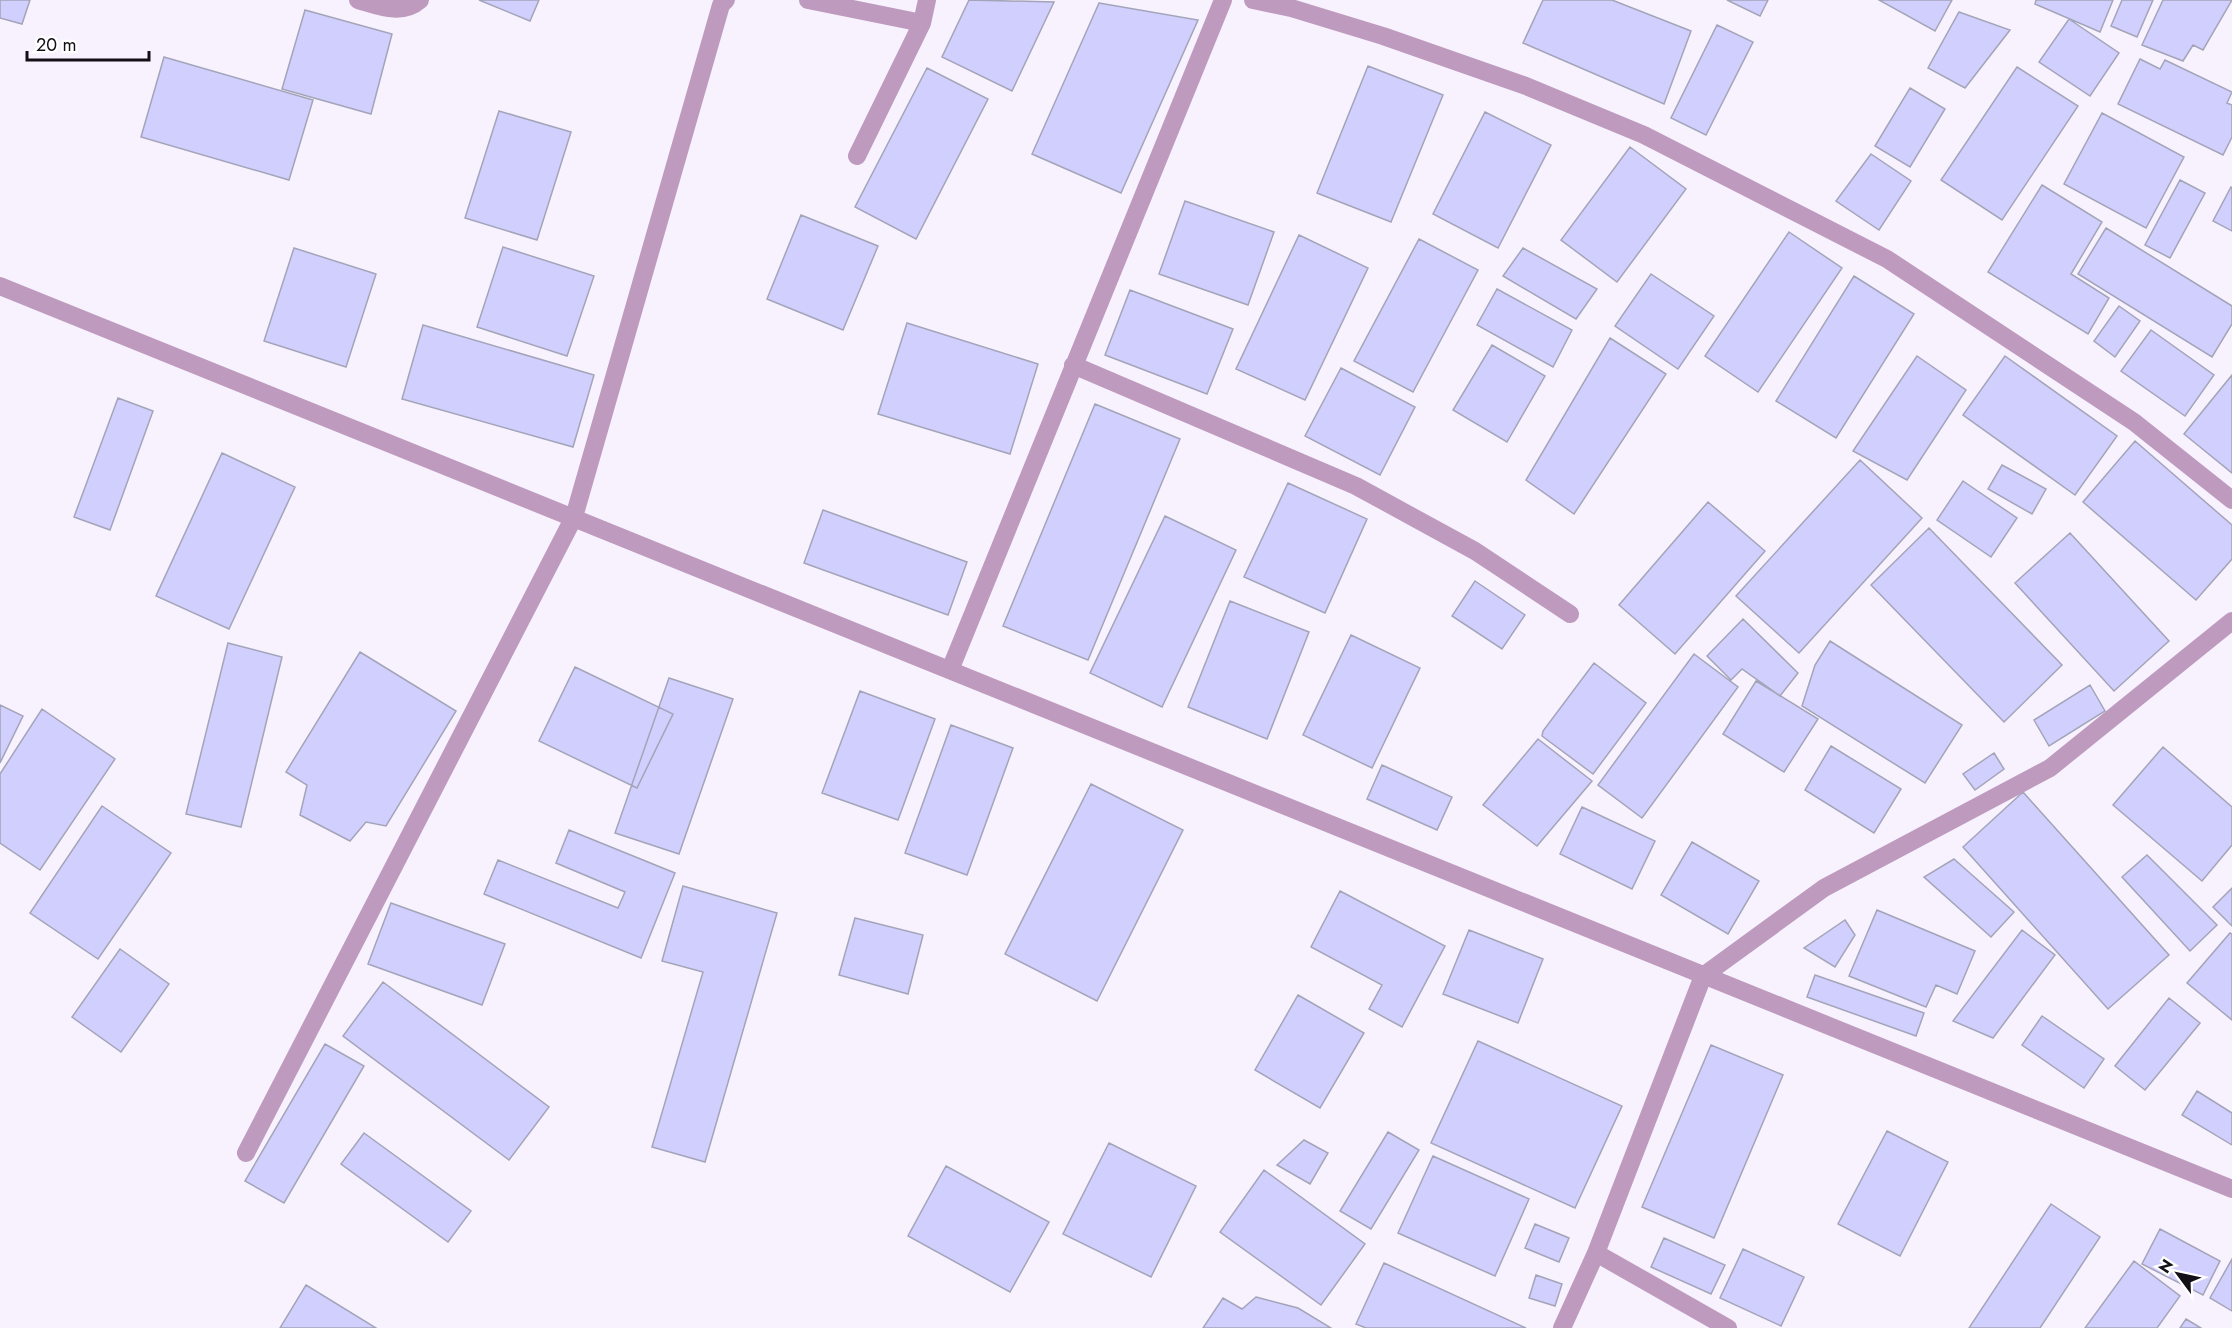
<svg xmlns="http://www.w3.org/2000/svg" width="2232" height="1328" font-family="Jost,sans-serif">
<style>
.building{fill:#d0cffe;stroke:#a4a4b9;stroke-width:1.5}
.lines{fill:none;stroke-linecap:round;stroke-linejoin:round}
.minor{stroke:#be9bbe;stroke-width:18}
</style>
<rect width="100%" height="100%" fill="#f8f2ff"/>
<path class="building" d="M0 0H30L22 24 0 18Z
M479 0H539L530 21Z
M969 0 1054 2 1012 91 942 57Z
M1543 0H1612L1691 31 1664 104 1523 43Z
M1727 0H1768L1760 16Z
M1879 0H1952L1935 31Z
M2036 0H2113L2100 32 2035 4Z
M2122 0H2153L2137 37 2111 26Z
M2163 0H2232L2203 50 2193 45 2183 61 2142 45Z
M1099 3 1198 20 1121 193 1032 154Z
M305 10 392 34 371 114 282 89Z
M1959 12 2010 30 1965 88 1928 68Z
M2069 19 2119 53 2090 96 2039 62Z
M1717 25 1753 42 1706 135 1671 118Z
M164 57 313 100 289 180 141 137Z
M2140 59 2160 69 2165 60 2232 92 2227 103 2232 105V137L2223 155 2118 104Z
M1368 66 1443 95 1391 222 1317 193Z
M2017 67 2078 106 2002 220 1941 180Z
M927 68 988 99 916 239 855 207Z
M1910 88 1945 109 1910 167 1875 146Z
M499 111 571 132 537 240 465 218Z
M1485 112 1551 145 1498 248 1433 214Z
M2102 113 2184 157 2146 228 2064 184Z
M1630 147 1686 189 1617 282 1561 240Z
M1871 154 1911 181 1879 230 1836 201Z
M2180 180 2205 193 2170 258 2145 245Z
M2042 185 2102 222 2071 274 2109 298 2088 334 1988 272Z
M2231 187 2232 188V231L2213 221Z
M1185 201 1274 232 1248 305 1159 274Z
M801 215 878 246 843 330 767 299Z
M2106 228 2232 306V324L2212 357 2078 274Z
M1789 232 1842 268 1758 392 1705 356Z
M1299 235 1368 268 1305 400 1236 369Z
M1419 239 1478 270 1413 392 1354 361Z
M503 247 594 276 567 356 477 327Z
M294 248 376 274 346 367 264 341Z
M1523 248 1597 289 1576 319 1503 276Z
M1651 274 1714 316 1678 369 1615 326Z
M1854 276 1914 314 1836 438 1776 401Z
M1497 289 1572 330 1553 367 1477 325Z
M1130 290 1233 329 1207 394 1105 355Z
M2119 306 2140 321 2115 357 2094 341Z
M907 323 1038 364 1010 454 878 414Z
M423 325 594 375 573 447 402 399Z
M2151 330 2214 375 2185 416 2121 371Z
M1610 338 1666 374 1574 514 1526 480Z
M1492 345 1545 376 1507 442 1453 410Z
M1917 356 1966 390 1907 480 1853 451Z
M2005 356 2117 436 2075 495 1963 415Z
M1341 368 1415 407 1380 475 1305 436Z
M2232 375V473L2184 434Z
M118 398 153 411 110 530 74 517Z
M1095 404 1180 439 1088 660 1003 626Z
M2135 441 2232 525V559L2196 600 2083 502Z
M222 453 295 487 229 629 156 596Z
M1860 460 1922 518 1799 653 1736 596Z
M2002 465 2046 489 2032 514 1988 489Z
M1963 481 2017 518 1991 557 1937 520Z
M1288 483 1367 519 1325 613 1244 577Z
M1708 502 1765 551 1675 654 1619 605Z
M823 510 967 562 948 615 804 563Z
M1165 516 1236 550 1162 707 1090 673Z
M1929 528 2062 665 2004 722 1871 585Z
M2070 533 2169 641 2114 691 2015 583Z
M1475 581 1525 615 1502 649 1452 616Z
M1230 601 1309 632 1267 739 1188 707Z
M1743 619 1798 673 1780 696 1742 669 1731 680 1707 656Z
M1351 635 1420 668 1372 768 1303 735Z
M1830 641 1962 725 1925 783 1802 706 1815 665Z
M228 643 282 657 241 827 186 814Z
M360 652 456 711 386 826 366 822 350 841 300 815 307 785 286 772Z
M1694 654 1738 687 1642 818 1598 785Z
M1594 663 1646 703 1593 774 1542 736 1543 731Z
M575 667 673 714 637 788 539 741Z
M669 678 733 699 679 854 615 833Z
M1756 681 1818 719 1784 772 1723 734Z
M2090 685 2105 711 2049 746 2034 720Z
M860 691 935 719 898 820 822 793Z
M0 705 23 716 0 763Z
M42 709 115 759 40 870 0 843V774Z
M951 725 1013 748 967 875 905 853Z
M1538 739 1592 781 1537 846 1483 805Z
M1831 746 1901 789 1874 833 1805 790Z
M2163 747 2232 807V845L2202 881 2113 805Z
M1994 753 2004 769 1975 790 1963 774Z
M1382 765 1452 797 1437 830 1367 799Z
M1091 784 1183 830 1097 1001 1005 954Z
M2023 792 2169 955 2108 1009 1963 847Z
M102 806 171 853 98 959 30 913Z
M1582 807 1655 841 1632 889 1560 854Z
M569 830 675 873 641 958 484 894 498 860 618 908 625 892 556 863Z
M1692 842 1759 881 1728 934 1661 895Z
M2147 855 2217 925 2190 951 2122 877Z
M1954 859 2014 912 1991 937 1924 877Z
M683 886 777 913 705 1162 652 1147 703 972 662 961Z
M2232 888V926L2213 907Z
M1340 891 1445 946 1402 1027 1369 1009 1382 985 1311 947Z
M391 903 505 944 482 1005 368 964Z
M1877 910 1975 951 1957 994 1936 985 1926 1007 1849 976Z
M855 918 923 935 908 994 839 975Z
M1845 920 1855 935 1835 967 1804 948Z
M1469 930 1543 959 1518 1023 1443 994Z
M2022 930 2055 955 1993 1038 1953 1021Z
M2230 933 2232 934V1020L2187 983Z
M120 949 169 984 121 1052 72 1017Z
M1815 975 1924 1013 1916 1036 1807 997Z
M383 982 549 1107 509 1160 343 1036Z
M1298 995 1364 1033 1320 1108 1255 1070Z
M2169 998 2200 1023 2145 1090 2115 1066Z
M2042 1016 2104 1059 2084 1088 2022 1045Z
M1478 1041 1622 1106 1575 1208 1431 1143Z
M325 1044 364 1066 284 1203 245 1181Z
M1711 1045 1783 1075 1714 1238 1642 1207Z
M2197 1091 2232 1113V1145L2182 1115Z
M1887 1131 1948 1162 1900 1256 1838 1224Z
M1388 1132 1419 1150 1371 1229 1340 1211Z
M364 1133 471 1211 448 1242 341 1164Z
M1304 1140 1328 1153 1310 1184 1277 1165Z
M1109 1143 1196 1186 1151 1277 1063 1234Z
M1433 1156 1529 1199 1495 1276 1398 1233Z
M946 1166 1049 1222 1010 1292 908 1236Z
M1264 1170 1365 1244 1321 1305 1220 1232Z
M2051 1204 2100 1237 2040 1328H1969Z
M1535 1224 1569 1238 1559 1262 1525 1248Z
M2160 1229 2220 1261 2203 1295 2142 1264Z
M1664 1238 1725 1265 1711 1294 1651 1267Z
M1743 1249 1804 1277 1781 1326 1720 1298Z
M2232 1259V1311L2210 1298Z
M2134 1261 2180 1296 2157 1328H2085Z
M1384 1263 1526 1328H1366L1356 1324Z
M1536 1275 1562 1284 1555 1306 1529 1298Z
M306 1285 376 1328H280Z
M1256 1297 1298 1308 1331 1328H1203L1223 1298 1242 1309Z
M2186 1319 2201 1328H2180Z"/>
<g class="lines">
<path class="minor" d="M358 0C379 6 402 16 420 0
M808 0 922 23
M1253 0 1291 8 1383 36 1526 86 1644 135 1887 259 2134 422 2232 500
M857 156 922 23 927 0
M0 286 2232 1189
M1073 365 1356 486 1475 551 1570 614
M950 670 1223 0
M246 1153 574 517 721 5 726 0
M1596 1253 1728 1328
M1562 1328 1596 1253 1703 976 1824 888 2050 768 2232 621"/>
</g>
<g transform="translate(2178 1274) rotate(303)" stroke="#ffffff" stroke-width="4.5" paint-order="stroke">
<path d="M0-4.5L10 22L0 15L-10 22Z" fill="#120f16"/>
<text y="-9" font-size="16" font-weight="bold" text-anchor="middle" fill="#120f16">N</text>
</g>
<path d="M27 51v9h122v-9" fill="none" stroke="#120f16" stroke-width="3"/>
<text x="36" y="51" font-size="18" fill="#120f16" stroke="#ffffff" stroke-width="4.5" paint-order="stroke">20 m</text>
</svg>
